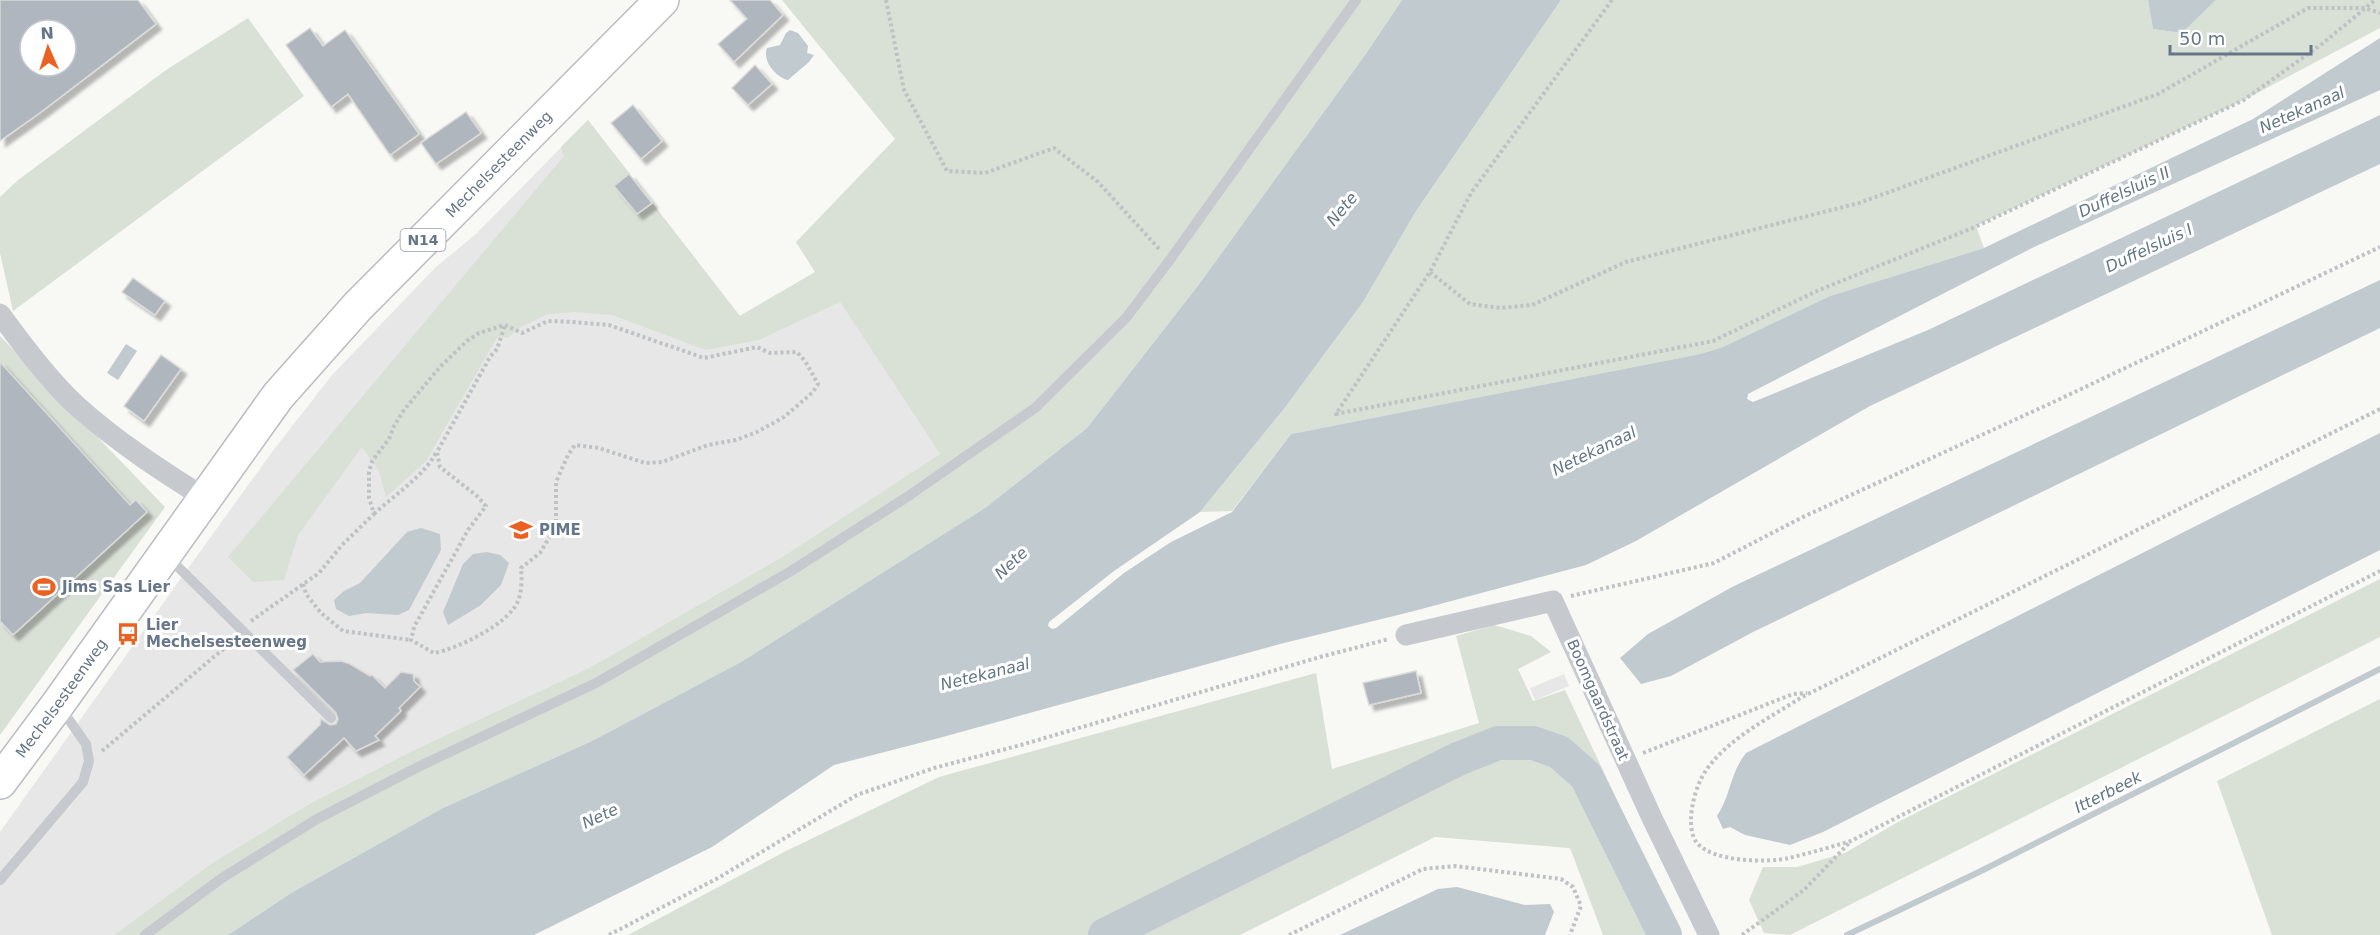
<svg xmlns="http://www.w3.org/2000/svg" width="2380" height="935" font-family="'DejaVu Sans',sans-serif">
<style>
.built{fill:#e6e7e6}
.green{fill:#d9e0d6}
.water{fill:#c0cacf}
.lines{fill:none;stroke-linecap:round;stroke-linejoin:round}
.stream{stroke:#c0cacf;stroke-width:6}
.river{stroke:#c0cacf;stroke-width:34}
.building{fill:#afb6bd;stroke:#dadad8;stroke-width:1.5;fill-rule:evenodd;filter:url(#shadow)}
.primary-casing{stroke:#b9bdc1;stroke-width:36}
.path{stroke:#bfc2c4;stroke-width:4;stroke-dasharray:3 3;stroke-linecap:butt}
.lane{stroke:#c6c9cd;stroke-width:10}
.street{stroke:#c6c9cd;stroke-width:21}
.primary{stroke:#fff;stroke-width:33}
.labels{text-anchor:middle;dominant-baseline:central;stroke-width:6;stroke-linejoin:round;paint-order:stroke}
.shield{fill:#fff;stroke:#949fac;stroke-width:1.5}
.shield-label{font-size:14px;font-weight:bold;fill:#667688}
.street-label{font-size:15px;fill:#667688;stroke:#fff}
.poi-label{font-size:15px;font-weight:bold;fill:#667688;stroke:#fff;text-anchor:start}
.water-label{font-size:16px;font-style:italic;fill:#627783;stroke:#fff}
</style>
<defs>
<filter id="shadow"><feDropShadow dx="5.5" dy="5.5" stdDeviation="1.5" flood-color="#0004"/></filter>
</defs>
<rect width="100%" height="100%" fill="#f8f8f5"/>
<path class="built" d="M588 120 739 316 816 272 840 302 940 454 782 557 589 668 412 751 309 804 212 863 114 935H0V832L189 567 272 452 332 375 436 267 476 234Z
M1564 674 1569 686 1535 700 1530 688Z"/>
<path class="green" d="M782 0H1402L1365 55 1200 283 1087 428 985 508 741 662 592 741 443 808 291 893 228 935H114L212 863 309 804 412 751 589 668 782 557 940 454 840 302 759 340 706 350 612 315 575 312 548 314 521 327 508 338 498 336 426 461 386 497 379 471 362 447 298 535 284 580 253 582 228 557 564 156 561 147 588 120 740 316 815 272 796 242 895 139Z
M1561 0H2148L2153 29 2182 33 2216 0H2380V28L2244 100 1976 226 1984 248 1830 296 1723 347 1700 354 1291 434 1232 511 1200 512 1283 410 1363 302 1416 211Z
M248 18 304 96 13 311 0 253V197L18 180 166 70Z
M0 336 165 507 0 735Z
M2380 579V637L1790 935 1764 933 1749 900 1763 867H1797L1845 853 1898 822Z
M1494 625 1531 636 1551 652 1518 669 1533 701 1565 690 1681 935H1603L1570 848 1435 837 1240 935H628L784 852 939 777 1316 673 1332 769 1479 723 1456 636Z
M2380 699V935H2272L2217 781Z"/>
<path class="water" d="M1402 0H1561L1416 211 1363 302 1283 410 1200 512 1114 571 1049 622 1048 626 1052 629 1056 628 1124 573 1171 542 1232 512 1291 434 1700 354 1723 347 1830 296 1984 248 2253 119 2380 38V90L2034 247 1748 394 1747 399 1753 402 1928 330 2380 115V164L1870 406 1636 541 1586 565 1414 611 1280 644 939 738 834 765 712 847 534 935H228L291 893 443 808 592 741 741 662 985 508 1087 428 1200 283 1365 55Z
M2148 0H2216L2182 33 2153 29Z
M790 30 798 33 808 46 807 53 814 55 809 62 788 80C776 77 762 61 767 48L780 45 786 33Z
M2380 280V328L1753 632 1671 676 1641 684 1620 658 1648 634 1732 587Z
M126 344 137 351 118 380 107 373Z
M2380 433V550L1823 832 1790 845 1745 835 1730 827 1723 829 1717 816C1731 795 1730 773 1746 753Z
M421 528 440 534 441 550 409 610 398 615 366 613 349 616 336 609 334 600 344 591 360 583 407 532Z
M487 552 500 555 509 563 501 585 481 605 448 625 443 612 463 564 473 554Z
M1457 887 1525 905 1550 904 1554 912 1545 935H1340L1438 889Z"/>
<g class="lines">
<path class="stream" d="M1847 935 1979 872 2380 669"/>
<path class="river" d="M1105 935 1458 759 1498 743H1533L1559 752 1586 776 1665 935"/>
</g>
<path class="building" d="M0 0H138L156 24 41 112 0 141ZM30 30H66V66H30Z
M730 0H770L783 15 734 62 718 44 747 19Z
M310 28 323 46 345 30 419 134 390 155 348 94 331 107 286 45Z
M755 65 772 84 748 105 732 88Z
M633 105 662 141 641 159 611 123Z
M466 112 481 133 436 164 421 143Z
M629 174 652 203 637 214 614 186Z
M133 278 165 301 155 315 122 292Z
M161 355 181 369 144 421 124 406Z
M0 362 130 505 136 500 147 512 13 635 0 621Z
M313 654 320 662 341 661 350 664 370 676 372 675 385 688 401 672 413 674 414 681 420 687 399 708 401 711 375 736 379 740 356 751 344 738 304 775 287 757 320 725 321 719 330 725 336 724 338 719 336 713 293 670Z
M1416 671 1421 693 1369 705 1363 683Z"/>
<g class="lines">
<g class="primary-casing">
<g id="primary">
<path id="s1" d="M0 782 58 704 278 396 358 306 662 0"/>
</g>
</g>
<path class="path" d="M886 0 904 90 947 171 985 173 1054 148 1098 182 1161 251
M1612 0 1471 193 1430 272 1336 414 1713 341 1819 290 1975 227 2244 100 2322 44 2375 0
M1430 272 1470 304 1500 308 1532 305 1626 262 1859 203 2158 94 2308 8H2365L2380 13
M2380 409 1802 697C1771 717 1733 736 1710 765 1698 779 1691 803 1691 821 1691 827 1692 837 1697 843 1713 862 1767 863 1789 858 1810 853 1831 847 1851 841L2380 571
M374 514C395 494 422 478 436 453
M303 584 306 594 321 613 343 631 411 640
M1571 596 1714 563 1803 517 2060 399 2380 247
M251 621 319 573 342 545 374 514 369 498V472L372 461 389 439 394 426 404 410 440 367 467 341 479 333 505 325 522 333 548 321 574 322 609 325 704 358 757 347 770 353 797 352 805 361 818 384 813 392 784 417 757 432 736 440 708 445 662 462 645 463 599 448 575 445 568 455 556 482V526L540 553 521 568C522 578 522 591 518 601 509 624 457 649 434 653L411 640 414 627 468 530 486 506 477 496 440 467 437 452 490 357 497 349 505 325
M102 751 234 640
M1643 753 1793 694 1807 693
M609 935 718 878 857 795 934 768 1021 745 1320 657 1389 639
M1289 935 1423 869 1455 866 1561 879 1573 887 1581 906 1570 935
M1742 935 1804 890 1850 842"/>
<path class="lane" d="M167 556 331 718
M0 880 83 782 89 761 86 744 60 707
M145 935 222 878 317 819 420 766 596 683 791 571 907 497 1035 408 1126 318 1169 261 1356 0"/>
<path class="street" d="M0 314C21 343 50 382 77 406 116 441 160 470 205 498
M1406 635 1553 601 1652 818 1709 935"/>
<use href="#primary" class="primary"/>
</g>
<defs>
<g id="school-bare" transform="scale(1.8)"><path d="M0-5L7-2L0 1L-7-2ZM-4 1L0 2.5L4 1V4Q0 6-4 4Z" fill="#eb6122" stroke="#fff" stroke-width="2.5" paint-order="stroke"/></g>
<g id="stadium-bare" transform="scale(1.8)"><path d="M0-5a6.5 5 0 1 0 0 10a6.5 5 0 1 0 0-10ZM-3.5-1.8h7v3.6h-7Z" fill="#eb6122" stroke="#fff" stroke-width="2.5" paint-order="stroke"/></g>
<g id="bus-bare" transform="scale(1.8)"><path d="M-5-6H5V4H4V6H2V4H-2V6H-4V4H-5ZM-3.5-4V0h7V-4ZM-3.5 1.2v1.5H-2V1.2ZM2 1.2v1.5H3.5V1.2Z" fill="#eb6122" stroke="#fff" stroke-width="2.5" paint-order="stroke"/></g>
</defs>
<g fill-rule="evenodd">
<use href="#school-bare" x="521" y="530"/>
<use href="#stadium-bare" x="44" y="587"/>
<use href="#bus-bare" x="128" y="634"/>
</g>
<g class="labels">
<rect class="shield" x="400.5" y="229" width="45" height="22" rx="4.5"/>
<g class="shield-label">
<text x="423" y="240">N14</text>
</g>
<g class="street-label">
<text stroke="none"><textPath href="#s1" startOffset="796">Mechelsesteenweg</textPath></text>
<text stroke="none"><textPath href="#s1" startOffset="104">Mechelsesteenweg</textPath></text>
<text transform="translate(1598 700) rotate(66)">Boomgaardstraat</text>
</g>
<g class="poi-label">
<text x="539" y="530">PIME</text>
<text x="62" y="587">Jims Sas Lier</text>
<text x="146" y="625">Lier<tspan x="146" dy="17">Mechelsesteenweg</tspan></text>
</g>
<g class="water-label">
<text transform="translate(2302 110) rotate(-24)">Netekanaal</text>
<text transform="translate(2124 192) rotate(-25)">Duffelsluis II</text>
<text transform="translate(1342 209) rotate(-50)">Nete</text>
<text transform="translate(2149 248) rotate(-25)">Duffelsluis I</text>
<text transform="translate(1594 451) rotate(-26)">Netekanaal</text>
<text transform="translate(1011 563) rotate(-43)">Nete</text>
<text transform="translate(985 674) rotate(-14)">Netekanaal</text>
<text transform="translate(2108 792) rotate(-27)">Itterbeek</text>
<text transform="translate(600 816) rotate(-25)">Nete</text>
</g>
</g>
<g transform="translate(48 48) rotate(357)"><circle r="28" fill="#ffffff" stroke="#c2c8cf" stroke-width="1.5"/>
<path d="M0-4.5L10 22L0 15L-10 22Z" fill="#eb6122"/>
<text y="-9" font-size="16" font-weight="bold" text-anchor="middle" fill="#667688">N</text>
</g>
<path d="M2170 45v9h141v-9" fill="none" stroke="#667688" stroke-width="3"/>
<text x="2179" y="45" font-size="18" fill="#667688" stroke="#ffffff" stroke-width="4.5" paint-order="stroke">50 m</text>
</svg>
